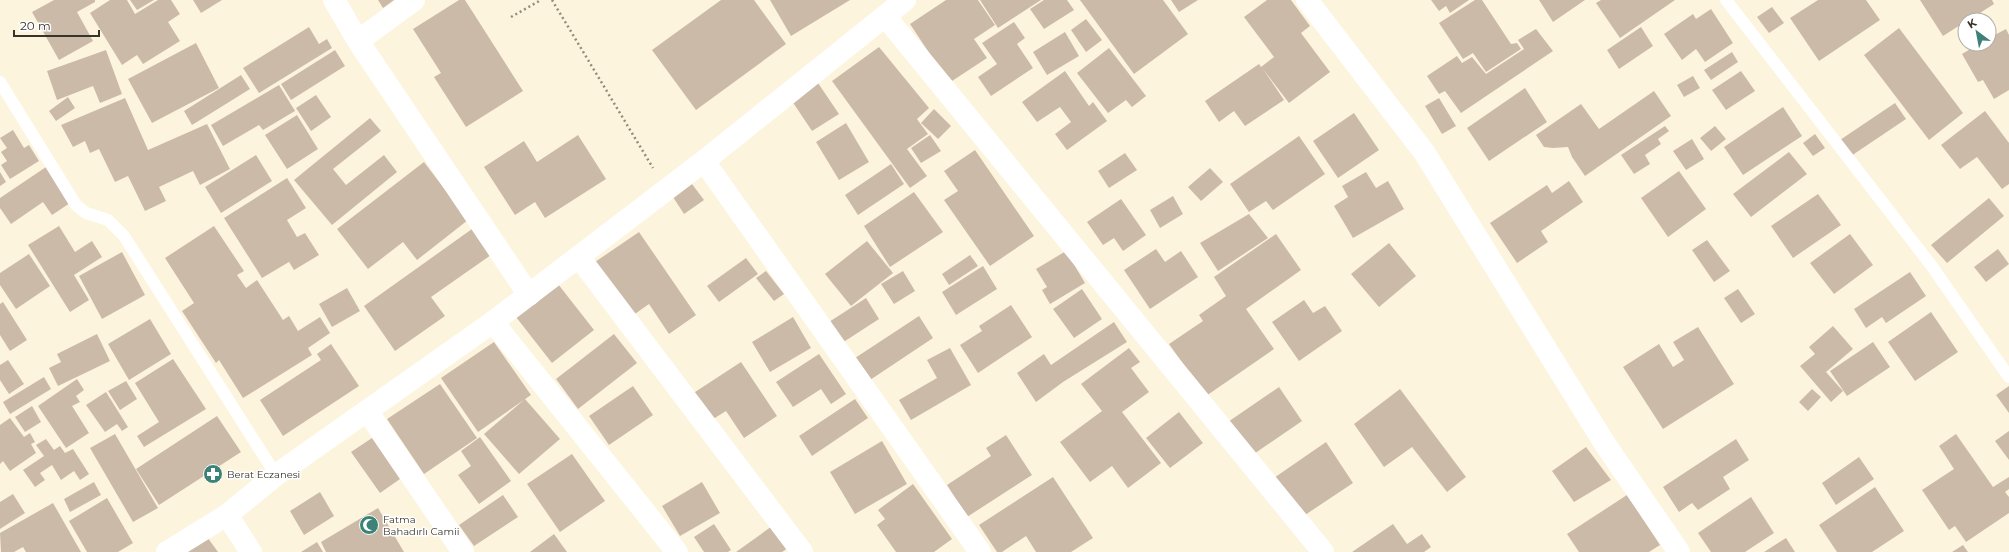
<svg xmlns="http://www.w3.org/2000/svg" width="2009" height="552" font-family="Montserrat,sans-serif">
<style>
.building{fill:#ccbaa9}
.lines{fill:none;stroke-linecap:round;stroke-linejoin:round}
.path{stroke:#928c7d;stroke-width:2.5;stroke-dasharray:2 3;stroke-linecap:butt}
.lane{stroke:#fff;stroke-width:12}
.street{stroke:#fff;stroke-width:22}
.secondary{stroke:#fff;stroke-width:22}
.labels{text-anchor:middle;dominant-baseline:central;stroke-width:3;stroke-linejoin:round;paint-order:stroke}
.poi-label{font-size:10px;fill:#37342b;stroke:#fff;text-anchor:start}
</style>
<rect width="100%" height="100%" fill="#fdf4dd"/>
<path class="building" d="M54 0H95V2L77 12 93 41 59 60 32 12Z
M110 0H127L135 14 158 0H171L180 14 168 22 180 41 143 64 137 55 122 65 90 13Z
M130 0H154L137 10Z
M193 0H222L201 13Z
M378 0H394L383 8Z
M459 0H465L523 91 466 127 434 77 441 73 413 29Z
M721 0H754L786 44 696 110 652 50Z
M770 0H850L791 36Z
M946 0H978L995 25 974 39 987 58 949 83 910 24Z
M980 0H1041L998 28Z
M1044 0H1067L1074 10 1044 29 1030 9Z
M1080 0H1163L1188 34 1134 74Z
M1171 0H1198L1179 12Z
M1267 0H1291L1310 26 1301 33 1330 72 1289 103 1263 69 1284 100 1245 126 1234 111 1219 122 1205 101 1259 64 1261 67 1274 57 1244 17Z
M1431 0H1469L1450 13 1446 6 1439 11Z
M1475 0H1482L1511 44 1517 43 1521 49 1486 72 1473 53 1463 59 1439 23Z
M1539 0H1585L1553 22Z
M1601 0H1675L1620 38 1596 3Z
M1818 0H1866L1880 20 1819 61 1790 18Z
M1920 0H1992L1994 4 1969 20H1965V22L1943 36Z
M1772 7 1784 23 1769 33 1757 17Z
M1711 9 1733 43 1705 62 1696 49 1682 60 1664 34 1693 14 1696 19Z
M1086 19 1102 40 1086 52 1071 30Z
M1014 22 1025 38 1017 44 1033 68 991 96 978 77 997 64 982 43Z
M309 27 319 44 327 39 332 48 259 93 243 68Z
M1641 27 1653 46 1619 69 1607 50Z
M1899 28 1963 113 1929 140 1864 55Z
M1536 29 1553 51 1461 113 1445 91 1439 94 1427 76 1457 56 1462 63 1472 57 1486 74 1524 49 1518 40Z
M2006 29 2009 35V90L1994 99 1983 80 1978 82 1962 54 1979 44H1989V38Z
M1065 32 1079 56 1047 75 1033 52Z
M196 43 219 88 152 123 128 79Z
M879 47 929 108 917 119 928 134 907 149 927 176 910 188 832 81Z
M1109 48 1146 96 1132 107 1126 100 1108 113 1077 73Z
M106 50 122 94 100 103 93 86 57 100 47 71Z
M335 50 345 66 291 100 281 84Z
M1732 52 1738 62 1711 80 1704 70Z
M1065 71 1089 106 1093 102 1107 121 1067 150 1055 134 1071 122 1060 107 1037 122 1022 102Z
M1741 71 1755 91 1726 110 1712 90Z
M241 75 250 89 192 125 184 111Z
M1693 76 1700 88 1684 97 1677 85Z
M818 83 839 114 812 131 792 101Z
M279 85 295 111 263 130 259 125 223 146 211 125Z
M1525 88 1547 122 1489 161 1467 128Z
M1654 91 1671 116 1585 176 1572 157 1568 147 1553 148 1544 147 1536 135 1581 104 1599 129Z
M316 95 331 117 311 131 296 108Z
M68 97 75 108 56 121 49 111Z
M125 98 148 150 207 124 230 169 200 185 193 171 159 187 166 201 145 211 128 176 115 182 99 149 90 153 85 141 73 147 61 125Z
M1439 98 1456 126 1442 134 1425 106Z
M1895 103 1906 119 1851 156 1840 140Z
M1783 107 1802 136 1743 175 1724 147Z
M934 109 951 126 938 139 921 123Z
M1985 111 2009 143V184L2002 189 1977 157 1960 169 1941 145Z
M1354 113 1379 150 1338 178 1313 141Z
M297 115 318 149 287 169 265 135Z
M370 118 381 131 333 169 346 185 384 155 397 172 332 225 294 180Z
M846 123 869 162 839 180 816 142Z
M1665 126 1669 131 1658 139 1661 144 1645 155 1650 164 1634 174 1621 155Z
M1715 126 1726 139 1711 151 1700 138Z
M13 130 24 148 29 145 39 161 10 179 1 165 7 161 1 152 7 148 0 138Z
M1815 134 1825 148 1813 156 1803 143Z
M578 135 606 179 545 218 535 202 515 215 484 167 524 141 537 162Z
M930 135 941 151 921 163 911 148Z
M1299 136 1325 174 1273 210 1266 201 1249 212 1230 184Z
M1692 139 1704 159 1686 170 1673 151Z
M975 150 1034 236 990 266 944 200 958 191 944 171Z
M1789 152 1807 174 1751 217 1733 194Z
M1125 153 1137 170 1109 188 1098 171Z
M256 155 272 181 221 213 205 187Z
M424 162 468 220 417 260 403 242 368 269 337 229Z
M891 164 904 184 858 215 845 195Z
M46 167 70 203 52 215 43 202 11 224 0 208V198Z
M1210 168 1223 182 1201 201 1188 187Z
M1679 171 1706 209 1668 237 1641 198Z
M0 172 6 182 0 186Z
M1366 172 1376 188 1388 181 1404 209 1353 238 1334 206 1348 197 1342 186Z
M287 178 306 208 287 220 297 237 305 233 319 255 294 270 289 262 262 278 224 218Z
M1569 181 1583 202 1541 231 1548 242 1517 263 1490 223 1547 185 1552 193Z
M692 184 704 200 684 214 673 197Z
M914 192 943 232 890 267 864 226Z
M1818 194 1841 225 1793 258 1771 226Z
M1173 196 1183 214 1160 228 1150 210Z
M1989 198 2004 216 1947 263 1931 245Z
M1121 199 1146 235 1123 251 1114 238 1103 245 1087 222Z
M1249 214 1268 238 1218 271 1200 243Z
M59 226 75 252 92 241 102 257 74 275 89 300 70 312 28 245Z
M214 226 244 271 237 275 246 288 257 280 283 320 289 316 298 331 320 317 330 333 308 348 312 355 243 398 219 360 216 363 182 311 194 303 165 258Z
M472 229 491 255 431 297 445 316 395 351 364 306Z
M639 232 696 315 669 334 649 304 632 316 595 262Z
M1276 234 1301 270 1246 309 1274 349 1206 396 1169 344 1203 321 1199 315 1226 296 1214 277Z
M1850 234 1873 265 1834 294 1810 263Z
M1707 240 1730 271 1714 282 1692 250Z
M867 241 893 273 851 306 825 274Z
M1389 243 1416 276 1379 307 1351 274Z
M1156 249 1165 262 1181 251 1198 277 1150 309 1124 270Z
M1998 249 2009 264 1986 282 1974 267Z
M1066 251 1085 283 1050 304 1042 290 1047 287 1036 269Z
M122 252 145 295 102 319 79 276Z
M29 254 50 286 16 309 0 285V273Z
M970 255 978 266 949 285 942 274Z
M746 258 758 274 719 302 707 286Z
M983 266 997 289 956 315 942 292Z
M766 271 784 294 774 301 756 278Z
M903 271 915 291 894 304 881 284Z
M1910 272 1926 296 1886 323 1882 317 1866 328 1854 309Z
M558 284 594 330 552 363 516 317Z
M347 288 360 311 332 327 319 304Z
M1082 289 1102 319 1074 338 1053 309Z
M1738 289 1755 314 1741 323 1724 298Z
M866 298 879 319 842 343 829 322Z
M1304 300 1313 313 1325 306 1342 331 1299 361 1272 322Z
M3 302 27 340 10 351 0 335V304Z
M1011 305 1032 337 978 373 960 345 982 331 979 326Z
M1931 312 1958 352 1915 381 1888 342Z
M919 316 933 338 867 382 852 360Z
M793 317 811 348 770 372 752 342Z
M150 319 171 354 129 380 108 344Z
M1114 322 1127 342 1063 382 1036 402 1017 373 1044 354 1051 365Z
M1833 326 1853 349 1826 372 1843 391 1831 402 1800 366 1815 354 1809 347Z
M1698 327 1734 384 1663 429 1623 367 1659 344 1673 367 1684 360 1673 342Z
M97 334 110 361 58 386 49 368 61 362 57 354Z
M614 334 637 363 578 409 556 379Z
M494 342 531 395 478 432 441 378Z
M1873 342 1890 367 1847 396 1830 371Z
M331 344 359 386 283 436 260 400 321 360 317 354Z
M950 348 971 385 911 420 899 400 937 378 927 360Z
M1129 348 1140 362 1131 368 1149 392 1122 412 1161 463 1128 488 1112 466 1090 482 1060 442 1102 411 1081 384Z
M819 354 846 394 831 404 821 389 793 407 776 382Z
M173 359 206 409 144 447 137 436 159 422 135 383Z
M8 360 24 384 9 394 0 380V365Z
M741 362 777 416 744 438 726 411 710 421 692 394Z
M44 377 51 389 10 414 3 402Z
M77 379 84 390 76 396 80 402 72 406 89 433 66 448 38 406Z
M126 381 137 399 120 410 108 391Z
M440 384 477 438 424 474 387 419Z
M633 386 653 415 609 445 589 416Z
M2009 386V413L1996 395Z
M1279 387 1302 421 1248 458 1225 424Z
M1400 389 1466 477 1447 492 1412 447 1384 467 1354 424Z
M1812 389 1821 397 1808 411 1799 402Z
M106 392 128 427 122 431 117 424 105 432 86 405Z
M525 399 560 439 519 474 484 434Z
M855 399 868 418 812 456 799 436Z
M32 406 41 422 25 432 15 417Z
M1179 412 1203 443 1170 468 1146 438Z
M217 416 241 452 159 505 136 469Z
M10 418 24 437 30 433 35 442 31 444 36 453 10 471 3 461 0 464V425Z
M2009 431V460L1995 441Z
M115 434 158 508 133 522 90 448Z
M1956 434 1993 487 2009 477V489L2005 492 2009 497V513L1966 542 1955 526 1949 530 1922 490 1954 469 1939 446Z
M1006 435 1032 475 967 517 947 485 991 456 986 448Z
M480 437 511 481 479 504 458 475 471 466 461 451Z
M372 438 400 479 380 493 351 452Z
M46 439 54 450 60 446 65 453 73 449 89 474 80 480 74 471 61 480 52 465 40 473 45 480 35 487 23 470 44 456 36 445Z
M1736 439 1749 460 1723 477 1730 489 1698 510 1692 503 1679 512 1663 487Z
M882 441 907 484 855 514 830 472Z
M1326 442 1353 483 1290 525 1271 480Z
M1586 447 1611 480 1574 502 1552 471Z
M572 454 605 501 560 532 527 484Z
M1859 457 1874 479 1836 505 1822 483Z
M1053 477 1093 538 1071 552H1036L1026 536 1002 552H997L979 525Z
M94 482 101 495 70 512 64 499Z
M702 482 720 513 680 536 662 506Z
M913 484 952 539 934 552H896L877 525 885 519 878 510Z
M1875 487 1904 531 1872 552H1837L1819 525Z
M320 492 334 516 304 535 290 511Z
M13 494 25 513 0 529V502Z
M503 495 518 517 474 546 459 525Z
M1627 495 1660 545 1649 552H1579L1567 534Z
M1751 497 1774 533 1745 552H1711L1698 533Z
M107 498 133 543 118 552H87L69 521Z
M53 503 81 552H26L23 547 14 552H1L0 533Z
M378 508 404 552H326L321 542Z
M714 524 731 550 728 552H704L694 537Z
M775 524 791 546 782 552H736Z
M1393 524 1407 544 1422 534 1431 547 1424 552H1352Z
M205 534 218 552H178Z
M554 534 567 552H530Z
M1786 538 1795 552H1764Z
M317 542 323 552H301Z
M1963 545 1968 552H1952Z"/>
<g class="lines">
<path class="path" d="M552 0 653 168
M511 17 541 0"/>
<path class="lane" d="M1726 0 1931 265 2009 377
M0 82 76 205 86 213 108 220 124 236 276 475"/>
<path class="street" d="M334 0 358 41 529 295
M1307 0 1424 152 1605 444 1679 552
M885 16 1323 552
M358 41 414 0
M704 161 980 552
M579 257 802 552
M493 322 677 552
M368 412 463 552
M227 515 251 552"/>
<path class="secondary" d="M167 552 227 515 276 475 493 322 704 161 905 0"/>
</g>
<defs>
<g id="pharmacy-disc" transform="scale(1)"><circle r="9.5" fill="#3d8277" stroke="#fff"/><path d="M-2-6h4v4h4v4h-4v4h-4v-4h-4v-4h4Z" fill="#fff"/></g>
<g id="mosque-disc" transform="scale(1)"><circle r="9.5" fill="#3d8277" stroke="#fff"/><path d="M3.5-4.9A6 6 0 1 0 3.5 4.9A5 5 0 1 1 3.5-4.9Z" fill="#fff"/></g>
</defs>
<g fill-rule="evenodd">
<use href="#pharmacy-disc" x="213" y="474"/>
<use href="#mosque-disc" x="369" y="525"/>
</g>
<g class="labels">
<g class="poi-label">
<text x="227" y="474">Berat Eczanesi</text>
<text x="383" y="519">Fatma<tspan x="383" dy="12">Bahadırlı Camii</tspan></text>
</g>
</g>
<g transform="translate(1977 32) rotate(328)"><circle r="19" fill="#ffffff" stroke="#afaeaa"/>
<path d="M0-3L7 15L0 10L-7 15Z" fill="#3d8277"/>
<text y="-6" font-size="11" font-weight="bold" text-anchor="middle" fill="#37342b">K</text>
</g>
<path d="M14 30v6h85v-6" fill="none" stroke="#37342b" stroke-width="2"/>
<text x="20" y="30" font-size="12" fill="#37342b" stroke="#ffffff" stroke-width="3" paint-order="stroke">20 m</text>
</svg>
